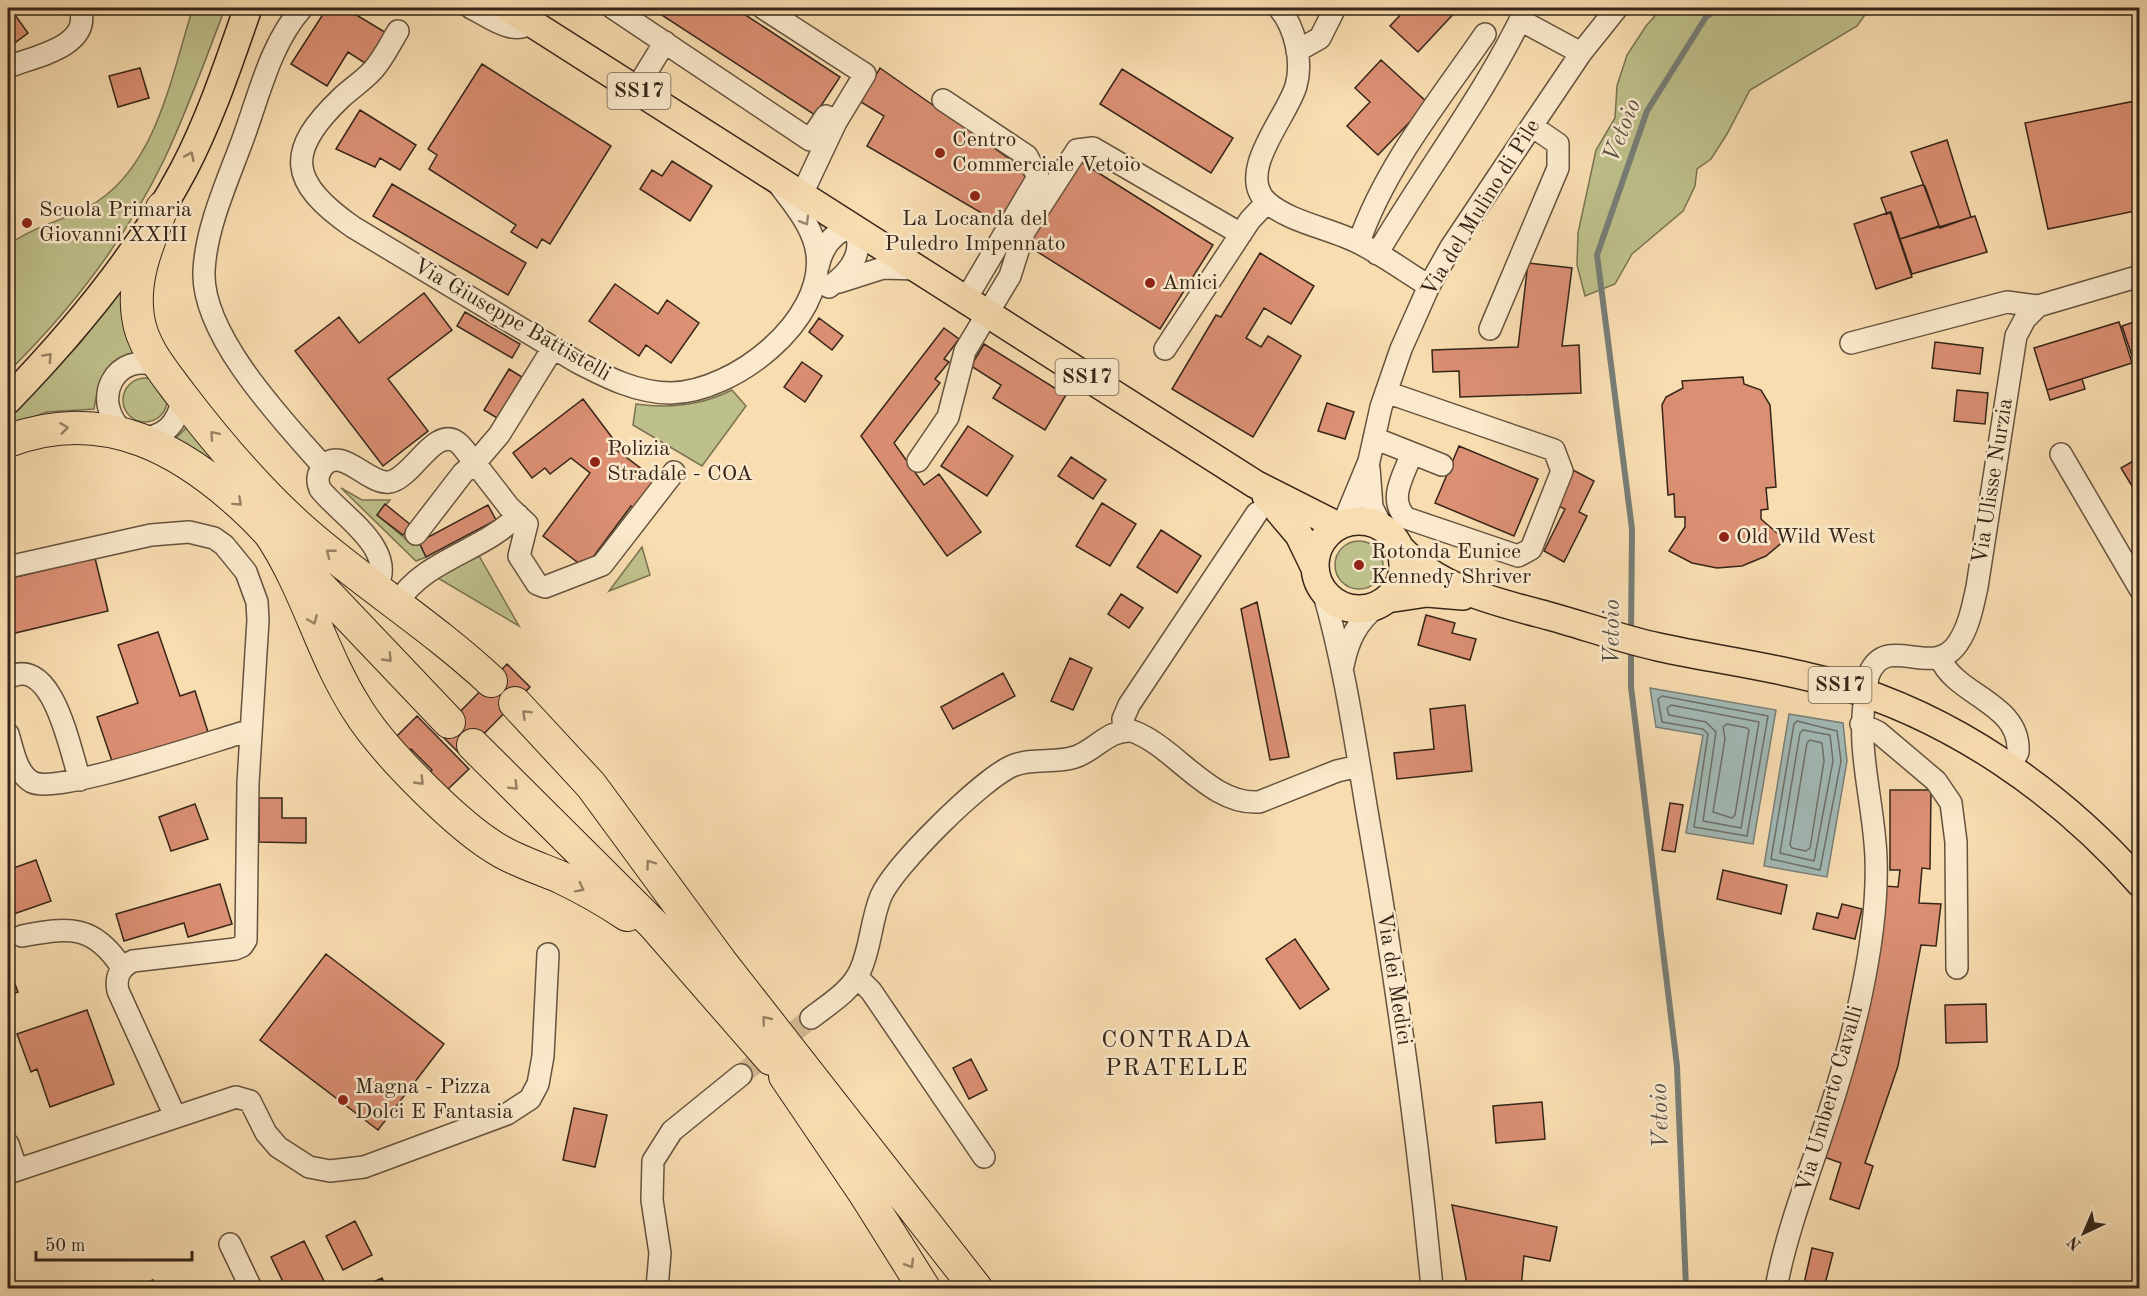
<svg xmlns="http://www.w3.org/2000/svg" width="2147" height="1296" font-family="'Old Standard TT',serif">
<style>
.green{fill:#bec08b;stroke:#7a7252;stroke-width:1.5}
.water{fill:#a2b9b6;stroke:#777e77;stroke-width:1.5}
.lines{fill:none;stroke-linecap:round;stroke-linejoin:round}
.shore{stroke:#6c6f67;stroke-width:1.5}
.stream{stroke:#777e77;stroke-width:6}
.building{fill:#db8f73;stroke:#362518;stroke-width:1.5}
.minor-tunnel{stroke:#d1b892;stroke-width:21;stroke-dasharray:21 10;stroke-linecap:butt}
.minor-casing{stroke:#66533e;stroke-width:24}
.major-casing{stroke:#362518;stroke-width:30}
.highway-casing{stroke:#362518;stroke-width:34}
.minor{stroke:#fae9cc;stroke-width:21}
.major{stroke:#f8ddb0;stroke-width:27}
.highway{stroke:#f8ddb0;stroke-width:32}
.oneway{stroke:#978164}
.oneway2{stroke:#988772}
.poi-dot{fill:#8f2418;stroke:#fae9cc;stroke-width:2}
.labels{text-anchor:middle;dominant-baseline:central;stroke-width:5;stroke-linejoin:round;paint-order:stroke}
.shield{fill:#fae9cc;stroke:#71604e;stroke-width:1.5}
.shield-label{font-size:21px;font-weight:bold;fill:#362518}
.poi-label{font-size:22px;fill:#362518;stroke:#fae9cc;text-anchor:start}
.street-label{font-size:22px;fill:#362518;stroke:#fae9cc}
.water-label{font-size:24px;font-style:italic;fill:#565147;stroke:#fae9cc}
.neighbourhood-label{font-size:24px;letter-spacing:1.5px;fill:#362518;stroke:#fae9cc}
</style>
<rect width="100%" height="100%" fill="#f8ddb0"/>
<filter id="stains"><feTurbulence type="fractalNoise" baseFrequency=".00333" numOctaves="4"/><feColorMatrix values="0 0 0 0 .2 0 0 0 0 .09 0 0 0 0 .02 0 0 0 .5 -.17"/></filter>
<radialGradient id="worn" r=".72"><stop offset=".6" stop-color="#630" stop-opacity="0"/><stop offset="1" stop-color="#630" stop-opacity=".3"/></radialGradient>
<path class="green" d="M193 8H225C206 59 187 111 164 160 126 238 70 311 8 372V245C37 224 71 219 98 201 158 161 172 72 193 8Z
M1662 8H1870L1857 26 1750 90 1727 134 1711 159 1697 169 1695 186 1683 211 1632 254 1615 284 1585 296 1577 265 1578 233 1596 150 1615 118 1617 86 1627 55 1646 26Z
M124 285 136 352C107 360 98 381 94 409L47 412 8 426V419L80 343Z
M123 400a22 22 0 1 1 44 0a22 22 0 1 1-44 0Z
M732 390 746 406 702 466 633 425 636 404C670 409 702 405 732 390Z
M189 420 239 481 173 441 186 428Z
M341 488 362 500H390L377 515 413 545 419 542 426 557 416 561Z
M1335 565a24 24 0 1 1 48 0a24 24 0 1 1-48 0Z
M642 547 650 575 609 591Z
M478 554 519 626 436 577Z"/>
<path class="water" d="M1650 688 1776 710 1753 844 1686 833 1703 735 1656 727Z
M1789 714 1843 723 1847 761 1827 877 1764 866Z"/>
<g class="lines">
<path class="shore" d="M1662 696 1768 716 1747 836 1694 827 1708 734 1703 729 1662 722 1658 699Z
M1671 705 1759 722 1741 828 1703 821 1716 732 1706 722 1669 715 1667 708Z
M1797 721 1837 731 1841 761 1820 870 1771 859 1794 724Z
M1727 724 1747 728 1749 730 1735 815 1732 818 1713 812 1725 739 1723 727Z
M1803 730 1830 735 1833 761 1814 861 1780 853 1800 733Z
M1810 740 1822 743 1824 761 1810 848 1806 851 1792 848 1790 845 1807 743Z"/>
<path class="stream" d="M1631 634 1632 529 1597 255 1647 111 1706 17 1720 8
M1631 647V687L1677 1066 1686 1288"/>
</g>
<path class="building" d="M8 8H10L28 33 8 48Z
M327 8H345L388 34 368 65 348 52 327 86 291 64Z
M651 8H735L840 77 815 115Z
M1403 8H1459L1418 52 1390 26 1405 10Z
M1381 60 1428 103 1378 155 1347 126 1370 102 1355 88Z
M482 64 611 146 550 244 542 239 537 248 511 232 516 225 429 169 437 155 428 149Z
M140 68 149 98 118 107 109 76Z
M880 68 1011 160 1022 171 1028 183 1002 225 867 146 884 116 861 102Z
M1122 69 1233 138 1211 173 1100 104Z
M2140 100V210L2048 229 2025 123Z
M360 110 416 145 400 170 380 158 375 167 336 149Z
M1947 140 1971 217 1940 228 1911 152Z
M1078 160 1213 245 1160 329 1025 244Z
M672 161 712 186 690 221 640 189 652 170 662 176Z
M392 184 526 263 508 295 373 216Z
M1922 185 1925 186 1939 226 1900 239 1891 212 1887 214 1881 198Z
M1890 212 1912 277 1876 289 1854 224Z
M1975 216 1987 252 1912 274 1900 239Z
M1260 253 1314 286 1291 324 1264 308 1246 338 1261 347 1268 336 1301 356 1253 437 1172 389 1216 315 1221 317Z
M1528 263 1572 268 1562 346 1579 345 1581 393 1460 397 1459 371 1433 372 1432 350 1518 347Z
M615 284 658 314 667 300 699 323 671 363 646 345 639 356 589 321Z
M424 293 452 330 388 379 428 431 383 466 295 351 339 317 359 343Z
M465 312 520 344 512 358 457 326Z
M819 318 843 336 832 350 809 332Z
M2140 320V360L2134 362 2122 326Z
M2119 322 2132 363 2047 390 2034 348Z
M944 328 959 339 944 359 949 362 935 379 940 383 894 443 924 485 939 474 981 532 947 556 861 436Z
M1935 342 1983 348 1980 374 1932 368Z
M984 344 1066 395 1045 430 993 398 1001 385 971 366Z
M802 362 822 376 805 402 784 387Z
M509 369 522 377 497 418 484 410Z
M1743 377 1744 384 1761 390 1770 405 1776 487 1766 488 1768 509 1761 510V519L1785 540 1766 556 1742 566 1717 568 1692 563 1669 551 1685 527V517H1675L1674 494 1668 495 1662 405 1666 397 1683 388 1682 381Z
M2082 379 2085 389 2050 400 2047 390Z
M1957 390 1988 393 1985 424 1954 421Z
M583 399 617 444 614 448 659 482 638 511 631 506 585 568 543 536 590 473 571 458 550 474 545 468 532 478 513 453Z
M1327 403 1354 412 1345 439 1318 431Z
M968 426 1013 456 987 496 941 466Z
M1459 446 1538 479 1514 536 1435 503Z
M1071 457 1106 480 1093 499 1058 476Z
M2140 457V499L2121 468Z
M1571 469 1594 481 1579 512 1587 516 1564 562 1544 551 1565 509 1554 504Z
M1102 503 1136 524 1110 566 1076 546Z
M385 504 411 525 403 535 377 515Z
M488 505 496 520 426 557 419 542Z
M1161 530 1201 556 1177 593 1137 567Z
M95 558 108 611 11 634 8 620V579Z
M1121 594 1143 608 1129 628 1108 614Z
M1257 602 1289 757 1270 760 1241 609Z
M1426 615 1455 623 1452 633 1476 639 1470 660 1418 645Z
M158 632 180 696 195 691 208 732 113 764 97 717 138 703 118 645Z
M1070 658 1092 668 1073 710 1051 701Z
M507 664 530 687 462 756 439 733Z
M1003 673 1015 696 953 729 941 707Z
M1465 705 1472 771 1397 779 1394 753 1434 749 1430 709Z
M417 716 469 769 445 792 428 774 432 770 411 749 408 751 395 738Z
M1890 790H1931L1930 869 1922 868 1919 903 1941 904 1936 946 1921 945 1898 1066 1865 1163 1873 1166 1859 1209 1830 1199 1841 1163 1824 1157 1857 1059 1881 937 1884 886 1898 887 1900 870H1890Z
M259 798H282V818H306V843L259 842Z
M1670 803 1683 805 1675 852 1662 850Z
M195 804 208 839 171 851 159 817Z
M36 860 51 901 8 916V870Z
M1723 870 1787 885 1781 914 1717 899Z
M220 884 232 924 188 937 184 923 124 941 116 914Z
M1842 904 1862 909 1855 939 1813 929 1817 913 1838 918Z
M1295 939 1329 989 1300 1009 1266 959Z
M326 954 444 1044 378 1130 260 1040Z
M8 965 18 992 8 995Z
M1986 1004 1987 1042 1946 1043 1945 1005Z
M87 1010 114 1084 50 1107 37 1069 31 1072 17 1034Z
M971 1059 987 1090 969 1099 953 1068Z
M1542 1102 1545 1139 1496 1143 1493 1106Z
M574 1108 607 1115 595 1167 563 1160Z
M1452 1205 1557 1227 1550 1261 1524 1256 1521 1288H1465L1466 1279Z
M355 1221 372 1255 343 1270 326 1236Z
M304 1241 325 1283 313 1288H286L271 1257Z
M1812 1248 1833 1253 1824 1288H1803Z
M382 1278 387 1288H360Z
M153 1280 157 1288H133Z"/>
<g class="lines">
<path class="minor-tunnel" d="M741 1075 811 1018"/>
<g class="minor-casing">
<path id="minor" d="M302 8C271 43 260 92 244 136 229 178 206 226 204 271 201 335 283 421 323 466
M471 8C487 15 515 38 530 22
M613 8 810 140 826 116 836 122
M763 8 865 74 836 122 802 194
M1279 8C1295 27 1303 61 1296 86 1287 117 1235 173 1267 202 1289 222 1332 229 1359 243 1383 255 1406 272 1429 286
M1520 20 1581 53
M398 31C390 44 383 59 373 70 364 80 352 88 342 97 285 151 288 182 353 227L577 362C606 377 637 393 671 393 734 392 825 321 817 254 814 228 795 206 780 186
M1297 51 1320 38 1335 8
M8 67C35 56 92 47 80 8
M636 89 665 42
M943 100 1027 156 1038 177 966 299
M1359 242C1386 165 1439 101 1485 34
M1377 254C1425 172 1486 93 1526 8
M818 267C822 247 833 232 853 226 867 251 849 273 829 287
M839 282 883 268 917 269
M1490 329 1558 168V144L1532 126
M1851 343 2007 302 2038 306
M553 348 499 435 475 463 509 507 527 524 519 556 537 584 545 587 602 565 674 472
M1165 349 1250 220 1267 202
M1386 392 1554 450 1562 471 1531 549 1518 556 1406 518C1387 499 1404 475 1412 453
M125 433C88 402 115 348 161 367
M1374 438 1442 465
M138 439C166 437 177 424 183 398
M2061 454 2140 589
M918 461 948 417 965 351 1010 276 1024 232 1077 150 1093 148 1241 234
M1369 468 1372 507 1382 527
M1343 524 1369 461 1381 407 1401 349 1429 286 1451 247 1521 142 1581 53 1617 8
M8 567 151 535 189 532 214 538 224 545 246 572 257 602 258 620 248 783 246 940 242 946 235 949 133 961C120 967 115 977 118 991L175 1116
M376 588C399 549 340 515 320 489 317 482 317 475 322 468 340 443 368 485 389 482 412 479 434 426 457 442 464 447 469 457 475 463L463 473 416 534
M1323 591C1346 670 1357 754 1371 835 1397 986 1418 1136 1432 1288
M397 603C426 558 483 552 518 515
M1940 658C1956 696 2021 703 2018 752L2010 767
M1343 666C1348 640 1357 622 1378 605
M8 678C53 653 70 751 80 780
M1861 724 1878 732 1936 781 1951 803 1956 842 1957 968
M1124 731 1123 719 1129 705 1257 513
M8 734C13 749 16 773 32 782 57 795 215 740 251 730
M22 936C69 927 94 924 122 968
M857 977 871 991 984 1157
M811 1018C829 1004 851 991 860 971 871 947 871 920 881 896 895 865 981 780 1012 766 1033 757 1054 764 1075 757 1095 751 1108 729 1132 731 1175 746 1209 805 1259 802L1337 771 1359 766
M8 1144 17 1170
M8 1173 236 1097 250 1101 266 1133 278 1147 309 1167 330 1171 364 1167 507 1114 530 1099 538 1084 543 1056 548 954
M230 1244 251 1288
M657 1288 660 1253 652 1200 653 1161 672 1131 741 1075
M1776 1288C1786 1234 1807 1180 1824 1128 1851 1048 1879 942 1876 858 1874 801 1855 748 1866 692 1867 686 1867 679 1869 674 1887 631 1933 681 1958 643 1969 627 1973 605 1977 587L2016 336 2025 319 2038 306 2140 276"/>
</g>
<g class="major-casing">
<path id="major" d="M508 8 1255 484 1338 526
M8 400C75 331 139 254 184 169 211 117 229 62 248 8
M1266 496 1299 535 1314 566
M1315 565a44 44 0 1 1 88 0a44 44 0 1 1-88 0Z
M1399 547C1438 589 1496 602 1549 616 1585 626 1622 639 1658 647 1717 660 1778 667 1836 684 1952 717 2060 792 2140 883
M1387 599 1427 593 1463 596"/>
</g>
<g class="highway-casing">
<path id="highway" d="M162 208C148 243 132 278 138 317 142 347 164 372 181 395 220 446 264 498 313 539 371 588 435 629 491 681
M8 441C105 404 185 450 254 517L449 722
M268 531C306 586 321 653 357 709 382 750 460 829 502 852 520 862 541 869 560 877 583 888 606 901 627 915
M515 703 591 785 721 962 976 1288
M473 745 654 925 771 1059
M785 1076 865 1194 924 1288"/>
</g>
<use href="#minor" class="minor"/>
<use href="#major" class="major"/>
<use href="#highway" class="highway"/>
</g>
<defs><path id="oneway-chevron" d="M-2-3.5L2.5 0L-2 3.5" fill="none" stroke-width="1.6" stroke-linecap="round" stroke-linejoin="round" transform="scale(1.5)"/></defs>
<g class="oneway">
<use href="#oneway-chevron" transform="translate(190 156) rotate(-65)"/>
<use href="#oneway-chevron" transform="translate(48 357) rotate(-47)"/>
<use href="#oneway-chevron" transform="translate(64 428) rotate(-7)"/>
<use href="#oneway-chevron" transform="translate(214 435) rotate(-131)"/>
<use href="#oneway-chevron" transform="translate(238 502) rotate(42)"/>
<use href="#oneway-chevron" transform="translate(330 553) rotate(-142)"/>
<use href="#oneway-chevron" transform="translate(313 620) rotate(67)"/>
<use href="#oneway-chevron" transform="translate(388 658) rotate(46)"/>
<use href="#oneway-chevron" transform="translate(526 714) rotate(-136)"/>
<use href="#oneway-chevron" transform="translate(420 781) rotate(46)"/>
<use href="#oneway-chevron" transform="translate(514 786) rotate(45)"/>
<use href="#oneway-chevron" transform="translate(650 864) rotate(-125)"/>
<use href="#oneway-chevron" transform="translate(580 888) rotate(27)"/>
<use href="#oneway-chevron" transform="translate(766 1020) rotate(-129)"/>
<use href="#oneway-chevron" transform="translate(910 1264) rotate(59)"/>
</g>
<use class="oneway2" href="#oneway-chevron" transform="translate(805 221) rotate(59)"/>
<g class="poi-dot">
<circle cx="940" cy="153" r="6"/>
<circle cx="975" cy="196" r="6"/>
<circle cx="27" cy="223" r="6"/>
<circle cx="1150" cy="283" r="6"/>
<circle cx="595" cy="462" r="6"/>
<circle cx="1724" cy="537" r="6"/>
<circle cx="1359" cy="565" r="6"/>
<circle cx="343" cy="1100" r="6"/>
</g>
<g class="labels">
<g class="shield">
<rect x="607.5" y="73" width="63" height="36" rx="4.5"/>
<rect x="1055.5" y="359" width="63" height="36" rx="4.5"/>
<rect x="1808.5" y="667" width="63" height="36" rx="4.5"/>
</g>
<g class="shield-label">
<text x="639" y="91">SS17</text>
<text x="1087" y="377">SS17</text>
<text x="1840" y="685">SS17</text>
</g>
<g class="poi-label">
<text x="952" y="140">Centro<tspan x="952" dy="25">Commerciale Vetoio</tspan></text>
<text x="39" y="210">Scuola Primaria<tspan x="39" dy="25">Giovanni XXIII</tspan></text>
<text x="975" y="219" text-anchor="middle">La Locanda del<tspan x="975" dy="25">Puledro Impennato</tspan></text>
<text x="1162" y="283">Amici</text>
<text x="607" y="449">Polizia<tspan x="607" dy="25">Stradale - COA</tspan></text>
<text x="1736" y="537">Old Wild West</text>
<text x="1371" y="552">Rotonda Eunice<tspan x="1371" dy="25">Kennedy Shriver</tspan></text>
<text x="355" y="1087">Magna - Pizza<tspan x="355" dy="25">Dolci E Fantasia</tspan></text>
</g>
<g class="street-label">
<text transform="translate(1481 208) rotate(-58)">Via del Mulino di Pile</text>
<text transform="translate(512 320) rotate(30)">Via Giuseppe Battistelli</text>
<text transform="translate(1993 481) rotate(-81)">Via Ulisse Nurzia</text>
<text transform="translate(1394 979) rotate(81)">Via dei Medici</text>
<text transform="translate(1830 1099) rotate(-74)">Via Umberto Cavalli</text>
</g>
<g class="water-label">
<text transform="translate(1623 131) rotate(-69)">Vetoio</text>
<text transform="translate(1613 632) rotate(-90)">Vetoio</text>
<text transform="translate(1661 1116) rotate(-92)">Vetoio</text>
</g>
<g class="neighbourhood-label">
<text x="1177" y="1041">CONTRADA<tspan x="1177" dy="28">PRATELLE</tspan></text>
</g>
</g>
<rect width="2147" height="1296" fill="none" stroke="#f8ddb0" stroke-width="30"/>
<rect x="9" y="9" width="2129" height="1278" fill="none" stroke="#362518" stroke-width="3"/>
<rect x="15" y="15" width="2117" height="1266" fill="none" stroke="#362518" stroke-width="1.5"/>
<g transform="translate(2084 1233) rotate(224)" stroke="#fae9cc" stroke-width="4.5" paint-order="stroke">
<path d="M0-4.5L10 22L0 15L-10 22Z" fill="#362518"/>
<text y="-9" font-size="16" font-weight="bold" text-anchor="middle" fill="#362518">N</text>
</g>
<path d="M36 1251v9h156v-9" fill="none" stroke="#362518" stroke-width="3"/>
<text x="45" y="1251" font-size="18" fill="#362518" stroke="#fae9cc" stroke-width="4.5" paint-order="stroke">50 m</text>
<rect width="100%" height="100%" filter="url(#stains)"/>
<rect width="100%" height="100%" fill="url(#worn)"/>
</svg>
